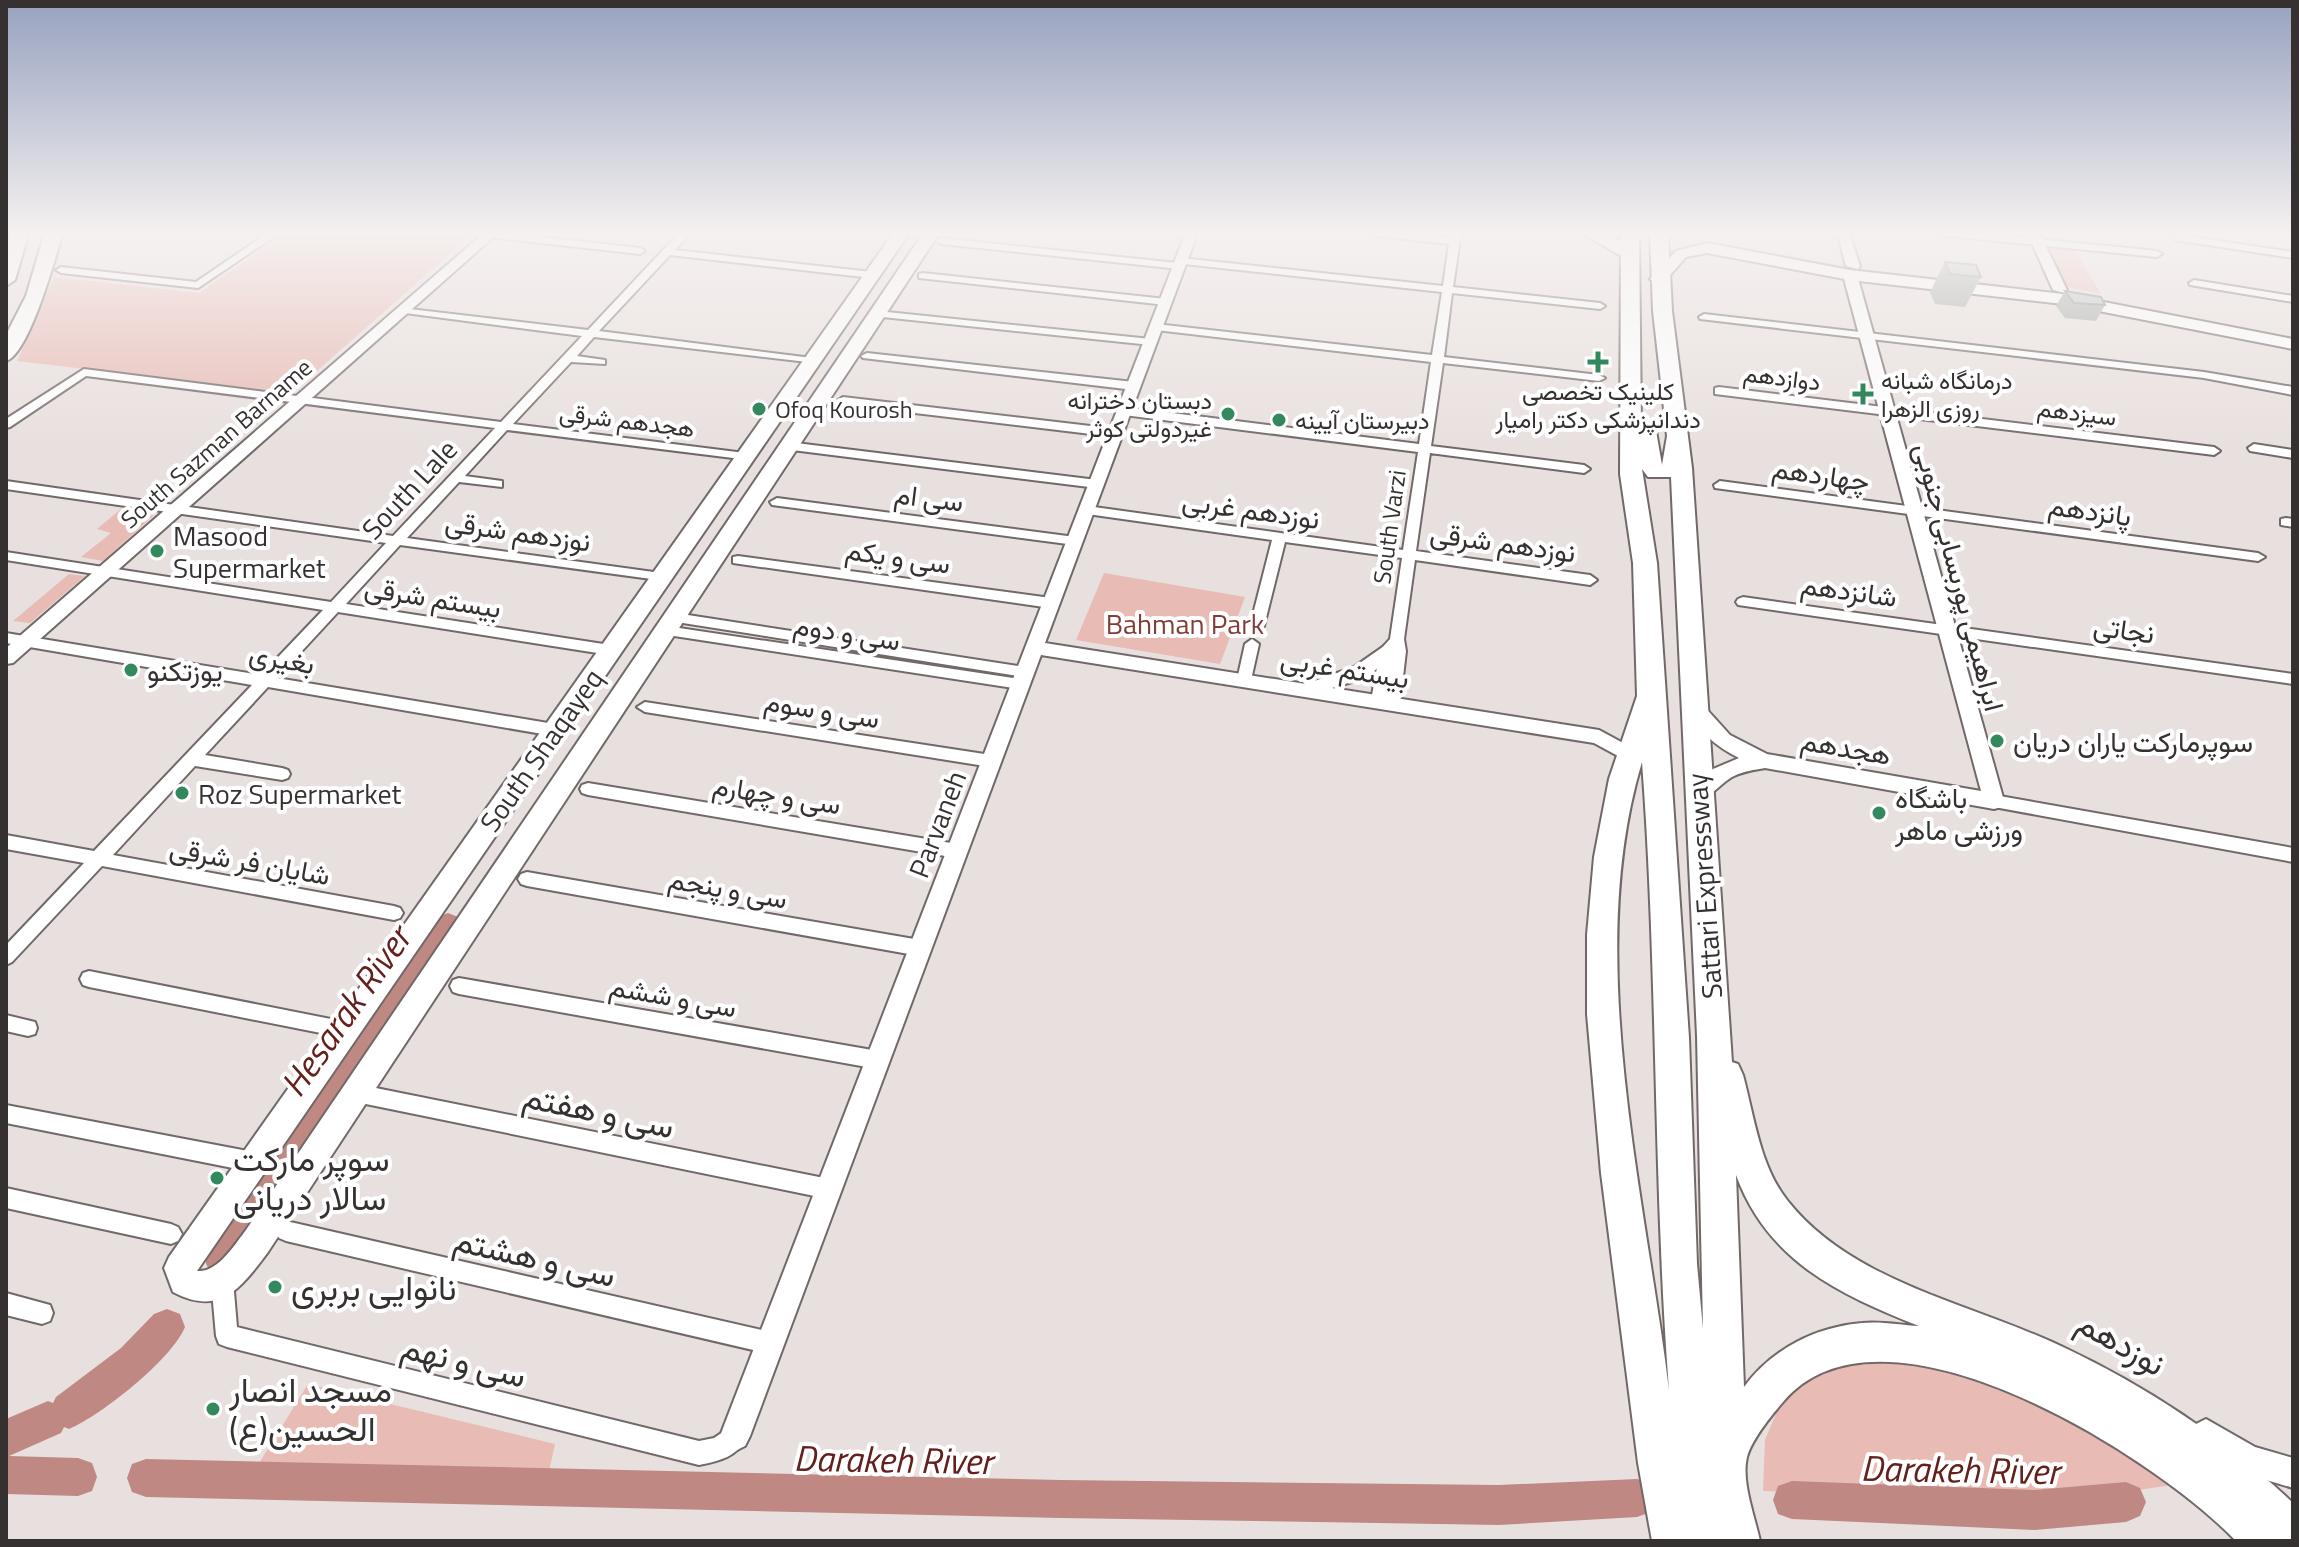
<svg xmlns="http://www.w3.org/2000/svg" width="2299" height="1547" font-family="'Titillium Web',Vazirmatn,sans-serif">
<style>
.green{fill:#e8bbb5}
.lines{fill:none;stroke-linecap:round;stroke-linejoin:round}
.river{fill:#bf8882;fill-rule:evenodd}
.minor-casing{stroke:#716968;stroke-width:4}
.tertiary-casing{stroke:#716968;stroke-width:4}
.secondary-casing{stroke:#716968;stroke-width:4}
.trunk-casing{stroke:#716968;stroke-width:4}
.minor{fill:#fff;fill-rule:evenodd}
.tertiary{fill:#fff;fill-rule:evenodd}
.secondary{fill:#fff;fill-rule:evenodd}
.trunk{fill:#fff;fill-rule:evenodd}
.wall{fill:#9fa5a2}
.building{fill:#b9c0bc;stroke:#828684;stroke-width:2}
.poi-dot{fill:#33895d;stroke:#fff;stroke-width:3}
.labels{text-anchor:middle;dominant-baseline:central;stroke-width:8;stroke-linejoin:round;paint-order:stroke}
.far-street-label{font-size:24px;fill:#353131;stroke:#fff}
.far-poi-label{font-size:24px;fill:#353131;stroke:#fff;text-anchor:start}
.street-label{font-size:28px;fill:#353131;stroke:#fff}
.poi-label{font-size:28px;fill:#353131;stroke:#fff;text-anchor:start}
.park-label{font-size:28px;fill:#833d37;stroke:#fff}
.near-street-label{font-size:34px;fill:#353131;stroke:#fff}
.near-poi-label{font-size:34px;fill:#353131;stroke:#fff;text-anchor:start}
.near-water-label{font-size:36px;font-style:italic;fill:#63201c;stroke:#fff}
</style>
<rect width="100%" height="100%" fill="#e8e0de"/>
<path class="green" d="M287 232H433L470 236 292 393 17 361 54 277 199 293Z
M2046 245 2073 247 2101 294 2066 287Z
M121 509 154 515 103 561 81 557 111 533 97 529Z
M1104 573 1245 597 1220 664 1076 640Z
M69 574 85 576 30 623 13 621Z
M1893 1362 1938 1368 2050 1404 2185 1483 2098 1496 2003 1500 1763 1491 1765 1440 1784 1394 1814 1374 1848 1363Z
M308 1384 555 1444 549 1472 258 1465Z"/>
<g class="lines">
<path class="river" d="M448 913 458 917 462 925 458 933 232 1268 220 1273 208 1268 203 1256 208 1244 438 917Z
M167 1309 180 1314 185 1327C172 1359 102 1415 69 1429L64 1427 61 1433 9 1456 78 1458 92 1463 97 1477 92 1491 78 1496 6 1494V1419L48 1401 53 1403 56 1397 121 1348 154 1314Z
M146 1459 1061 1480 1499 1485 1637 1479 1651 1484 1656 1498 1651 1512 1637 1517 1499 1525 1061 1518 146 1497 132 1492 127 1478 132 1464Z
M1792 1481 2035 1490 2126 1482 2140 1488 2146 1502 2140 1516 2126 1522 2035 1530 1792 1519 1778 1514 1773 1500 1778 1486Z"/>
<g class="minor-casing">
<path id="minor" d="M269 232H281L198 288 61 273 56 270 61 267 196 282Z
M464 232H497L640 248 645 251 640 254 469 235Z
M680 232H691L675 250 872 272 877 275 872 278 670 255 599 331 812 358 816 359V363L594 337 577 356 605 360V364L571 362 513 424 745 453 751 457 749 460 507 430 465 476 502 481V487L459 482 407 538 661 573 666 575 668 578 666 581 400 545 346 604 610 645 615 646 617 650 615 654 610 655 338 612 277 678 554 724 559 726 562 730 559 734 554 736 268 687 205 755 282 768 288 770 290 774 288 778 282 780 195 766 113 855 394 906 400 908 403 913 400 918 394 920 102 866 12 962 6 965V945L84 863 6 849V835L94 851 252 685 6 643V633L261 675 323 610 6 560V552L331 602 386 543 6 489V481L393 536 495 428 86 376 10 427 6 428V419L84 369 501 422 582 336 405 313 401 312V308L588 330Z
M1364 232H1398L1450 238 1451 232H1461L1453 287 1600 303 1605 306 1600 309 1452 293 1444 357 1599 375 1605 378 1599 381 1443 363 1431 446 1584 465 1590 469 1584 473 1430 453 1416 551 1590 575 1597 580 1590 585 1415 560 1404 639 1406 651 1400 703 1392 708 1385 704 1379 706 1374 705 1371 701 1380 650 1390 639 1402 558 1285 542 1264 626 1257 631 1250 626 1272 540 1087 514 1080 510 1087 506 1403 550 1418 452 1124 415 1118 411 1124 407 1419 444 1431 362 1156 330 1150 327 1156 324 1432 355 1442 292 1184 264V268L1180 269 941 244 936 241 941 238 1177 263V259L1181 258 1443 286 1449 244 1369 235Z
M1931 232H1967L2157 251 2162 254 2157 257 1936 235Z
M2179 235 2293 252V258L2175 240V236Z
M923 273 1166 299 1171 302 1166 305 919 278V274Z
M2194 280 2293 296V302L2190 285 2189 283Z
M877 311 1151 339 1157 342 1151 345 873 316 872 314Z
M1704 314 2204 372 2293 387V395L2204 378 1700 319 1699 317Z
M867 353 1134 382 1140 386 1134 390 863 358 861 356Z
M1719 387 2214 447 2220 451 2214 455 1715 394V388Z
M843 397 1116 429 1122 433 1116 437 839 404 837 401Z
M788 442 1097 480 1103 484 1097 488 784 449 782 446Z
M2254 444 2293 450V458L2250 451 2248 448Z
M1720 481 2258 553 2265 557 2258 561 1715 488 1714 485Z
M777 498 1075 537 1082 541 1075 545 772 505 770 502Z
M2286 518 2293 519V527L2281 525V519Z
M738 556 1051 598 1058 603 1051 608 733 563V557Z
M1743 597 2293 674V684L1738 605 1736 602 1738 599Z
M675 613 1025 667 1032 672 1025 677 670 621 668 618Z
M666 626 1020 679 1028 684 1020 689 661 634 659 631Z
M1252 639 1259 644 1251 680 1244 685 1237 680 1245 644Z
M645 702 991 755 999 761 991 767 645 712 637 707Z
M588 783 957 844 963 846 965 851 963 856 957 858 588 795 582 793 580 789 582 785Z
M1994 795 2293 848V862L1994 807 1988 805 1986 801 1988 797Z
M527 872 920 940 926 943 929 948 926 953 920 956 527 886 521 884 518 879 521 874Z
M89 971 346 1022 353 1024 355 1030 353 1036 346 1038 89 987 83 985 80 979 83 973Z
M459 978 878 1051 885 1054 888 1060 885 1066 878 1069 459 994 453 992 450 986 453 980Z
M6 1015 35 1022 37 1028 35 1034 28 1036 6 1031Z
M356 1084 829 1179 836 1182 839 1189 836 1196 829 1199 356 1102 349 1099 346 1093 349 1087Z
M6 1105 253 1152 260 1155 263 1162 260 1169 253 1172 6 1123Z
M6 1188 171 1224 178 1227 182 1234 178 1241 171 1244 6 1208Z
M286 1221 770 1332 778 1335 781 1343 778 1351 770 1354 286 1241 279 1238 275 1231 279 1224Z
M222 1269 230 1272 233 1280 237 1327 699 1441 714 1438 735 1424 743 1428 747 1436C738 1457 719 1461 699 1465L227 1347 219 1344 216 1336 211 1280 214 1272Z
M6 1293 50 1305 53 1313 50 1321 42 1324 6 1315Z"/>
</g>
<g class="tertiary-casing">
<path id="tertiary" d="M485 232H499L13 663 6 664V648Z
M1186 232H1198L1045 643 1306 684 1354 667 1387 644 1396 650 1368 677 1332 688 1599 730 1636 750 1639 755 1636 760 1629 762 1594 743 1041 655 750 1436 745 1446 735 1451 725 1446 720 1436Z
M1837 232H1849L1860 266 1858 269 1846 266Z
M2027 232H2039L2067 290 2065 293 2053 290Z
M2286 232H2293V238L2289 237Z
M1845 272 1857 275 2004 801 2001 807 1994 809 1765 768C1754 770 1744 771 1734 776 1719 783 1708 804 1691 798L1688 793 1713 769 1739 758C1716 747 1698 730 1684 708L1694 701 1701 703 1730 735 1767 754 1981 791 1843 275Z
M2206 1419 2255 1447 2293 1458V1488C2264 1479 2204 1464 2191 1434L2196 1424Z"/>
</g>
<g class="secondary-casing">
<path id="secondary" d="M894 232H910L197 1271C218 1273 235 1244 246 1230L924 232H940L268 1252C241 1288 220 1317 173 1292L164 1268 169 1257Z
M1581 232C1606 232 1622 238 1639 256L1631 261C1624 258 1587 236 1581 232Z
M1707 243 1850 270 2063 294 2293 339V349L2063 304 1850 280 1707 253 1686 257 1664 282 1658 284 1650 279 1676 251Z"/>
</g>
<g class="trunk-casing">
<path id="trunk" d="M11 232H29L15 280 6 286V249Z
M45 232H63C56 256 29 355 6 361V335L26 296Z
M1621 232H1639L1641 425 1653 426 1656 431 1662 465 1667 436 1653 311 1650 232H1668L1672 311 1692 468 1732 1062 1738 1064 1743 1075C1754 1116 1760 1166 1787 1200 1852 1283 1971 1303 2063 1347 2146 1386 2226 1439 2293 1503V1541H2236C2157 1458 1883 1283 1783 1402 1771 1416 1752 1439 1747 1457 1741 1482 1755 1517 1760 1541H1652L1638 1463 1601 1173 1587 1014V935L1594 857 1609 779 1637 696 1633 563 1620 474ZM1642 469 1648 477H1671L1697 1036 1703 1329 1697 1264 1689 1038 1657 563ZM1642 762C1658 971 1653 1181 1669 1390 1645 1194 1583 956 1642 762ZM1736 1175C1768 1261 1838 1294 1919 1326 1901 1325 1880 1321 1862 1323 1815 1327 1772 1349 1744 1387Z"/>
</g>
<use href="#minor" class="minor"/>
<use href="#tertiary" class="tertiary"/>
<use href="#secondary" class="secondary"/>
<use href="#trunk" class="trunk"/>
</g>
<path class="wall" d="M1945 262 1981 277 1965 307 1935 304 1930 292Z
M2065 291 2105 305 2096 321 2065 318 2056 306Z"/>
<path class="building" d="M1945 262 1976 265 1981 277 1950 274Z
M2065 291 2101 297 2105 305 2074 303Z"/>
<linearGradient id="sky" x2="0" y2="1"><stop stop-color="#97a2bf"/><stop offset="0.52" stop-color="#f5f1f0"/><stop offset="1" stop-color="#f5f1f0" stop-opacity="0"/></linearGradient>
<rect width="2299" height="449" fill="url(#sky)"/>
<g class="poi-dot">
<path d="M1594 350h8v8h8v8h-8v8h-8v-8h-8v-8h8z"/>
<path d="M1859 382h8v8h8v8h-8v8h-8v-8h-8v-8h8z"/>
<circle cx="759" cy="409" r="8"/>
<circle cx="1228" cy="414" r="8"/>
<circle cx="1279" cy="420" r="8"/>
<circle cx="157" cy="551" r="8"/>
<circle cx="131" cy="670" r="8"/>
<circle cx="1997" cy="741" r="8"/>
<circle cx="182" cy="793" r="8"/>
<circle cx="1879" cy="813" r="8"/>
<circle cx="217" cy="1178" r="8"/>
<circle cx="275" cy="1287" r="8"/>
<circle cx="213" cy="1409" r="8"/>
</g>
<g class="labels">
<g class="far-street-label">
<text transform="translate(1782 377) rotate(7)">دوازدهم</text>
<text transform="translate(2077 412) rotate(7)">سیزدهم</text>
<text transform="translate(627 420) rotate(7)">هجدهم شرقی</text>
<text transform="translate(216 443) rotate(-41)">South Sazman Barname</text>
<text transform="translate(1389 527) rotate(-82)">South Varzi</text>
</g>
<g class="far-poi-label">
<text x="1881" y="380">درمانگاه شبانه<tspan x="1881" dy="28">روزی الزهرا</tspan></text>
<text x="1598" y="391" text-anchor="middle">کلینیک تخصصی<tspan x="1598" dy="28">دندانپزشکی دکتر رامیار</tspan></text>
<text x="1212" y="400" text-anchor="end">دبستان دخترانه<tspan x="1212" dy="28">غیردولتی کوثر</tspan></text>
<text x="775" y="409">Ofoq Kourosh</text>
<text x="1295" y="420">دبیرستان آیینه</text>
</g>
<g class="street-label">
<text transform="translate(1821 474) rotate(8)">چهاردهم</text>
<text transform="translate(409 489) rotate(-47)">South Lale</text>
<text transform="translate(929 497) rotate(7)">سی ام</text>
<text transform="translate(1251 509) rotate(8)">نوزدهم غربی</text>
<text transform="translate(2090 510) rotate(8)">پانزدهم</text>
<text transform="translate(518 531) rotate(8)">نوزدهم شرقی</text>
<text transform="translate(1503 542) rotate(8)">نوزدهم شرقی</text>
<text transform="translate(898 556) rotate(8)">سی و یکم</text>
<text transform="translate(1960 577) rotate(75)">ابراهیمی پوربسابی جنوبی</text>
<text transform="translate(1849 590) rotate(8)">شانزدهم</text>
<text transform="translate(433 597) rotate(9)">بیستم شرقی</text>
<text transform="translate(2124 629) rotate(8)">نجاتی</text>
<text transform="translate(847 632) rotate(9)">سی و دوم</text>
<text transform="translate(282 658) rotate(10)">بغیری</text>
<text transform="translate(1345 668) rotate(9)">بیستم غربی</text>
<text transform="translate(822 709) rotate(9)">سی و سوم</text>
<text transform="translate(1846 747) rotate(10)">هجدهم</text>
<text transform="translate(541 750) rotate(-55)">South Shaqayeq</text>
<text transform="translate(777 794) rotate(9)">سی و چهارم</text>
<text transform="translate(937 824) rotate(-69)">Parvaneh</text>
<text transform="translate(250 861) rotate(10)">شایان فر شرقی</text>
<text transform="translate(1704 886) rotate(-94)">Sattari Expressway</text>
<text transform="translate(728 888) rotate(10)">سی و پنجم</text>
<text transform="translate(673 996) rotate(10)">سی و ششم</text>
</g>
<g class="poi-label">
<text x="173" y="535">Masood<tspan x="173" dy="32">Supermarket</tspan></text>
<text x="147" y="670">یوزتکنو</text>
<text x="2013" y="741">سوپرمارکت یاران دریان</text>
<text x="198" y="793">Roz Supermarket</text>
<text x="1895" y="797">باشگاه<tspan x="1895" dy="32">ورزشی ماهر</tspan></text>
</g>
<g class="park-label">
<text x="1185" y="623">Bahman Park</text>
</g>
<g class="near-street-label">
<text transform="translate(599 1110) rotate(12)">سی و هفتم</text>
<text transform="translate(535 1256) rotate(13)">سی و هشتم</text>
<text transform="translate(2122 1342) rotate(30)">نوزدهم</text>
<text transform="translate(464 1360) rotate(14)">سی و نهم</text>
</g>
<g class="near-poi-label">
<text x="233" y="1158">سوپر مارکت<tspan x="233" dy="39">سالار دریانی</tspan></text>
<text x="291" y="1287">نانوایی بربری</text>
<text x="229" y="1389">مسجد انصار<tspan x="229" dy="39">الحسین(ع)</tspan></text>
</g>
<g class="near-water-label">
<text transform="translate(345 1011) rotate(-55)">Hesarak River</text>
<text transform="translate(893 1459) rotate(1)">Darakeh River</text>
<text transform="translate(1960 1469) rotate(1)">Darakeh River</text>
</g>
</g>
<rect width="2299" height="1547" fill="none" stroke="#353131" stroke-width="16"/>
</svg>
